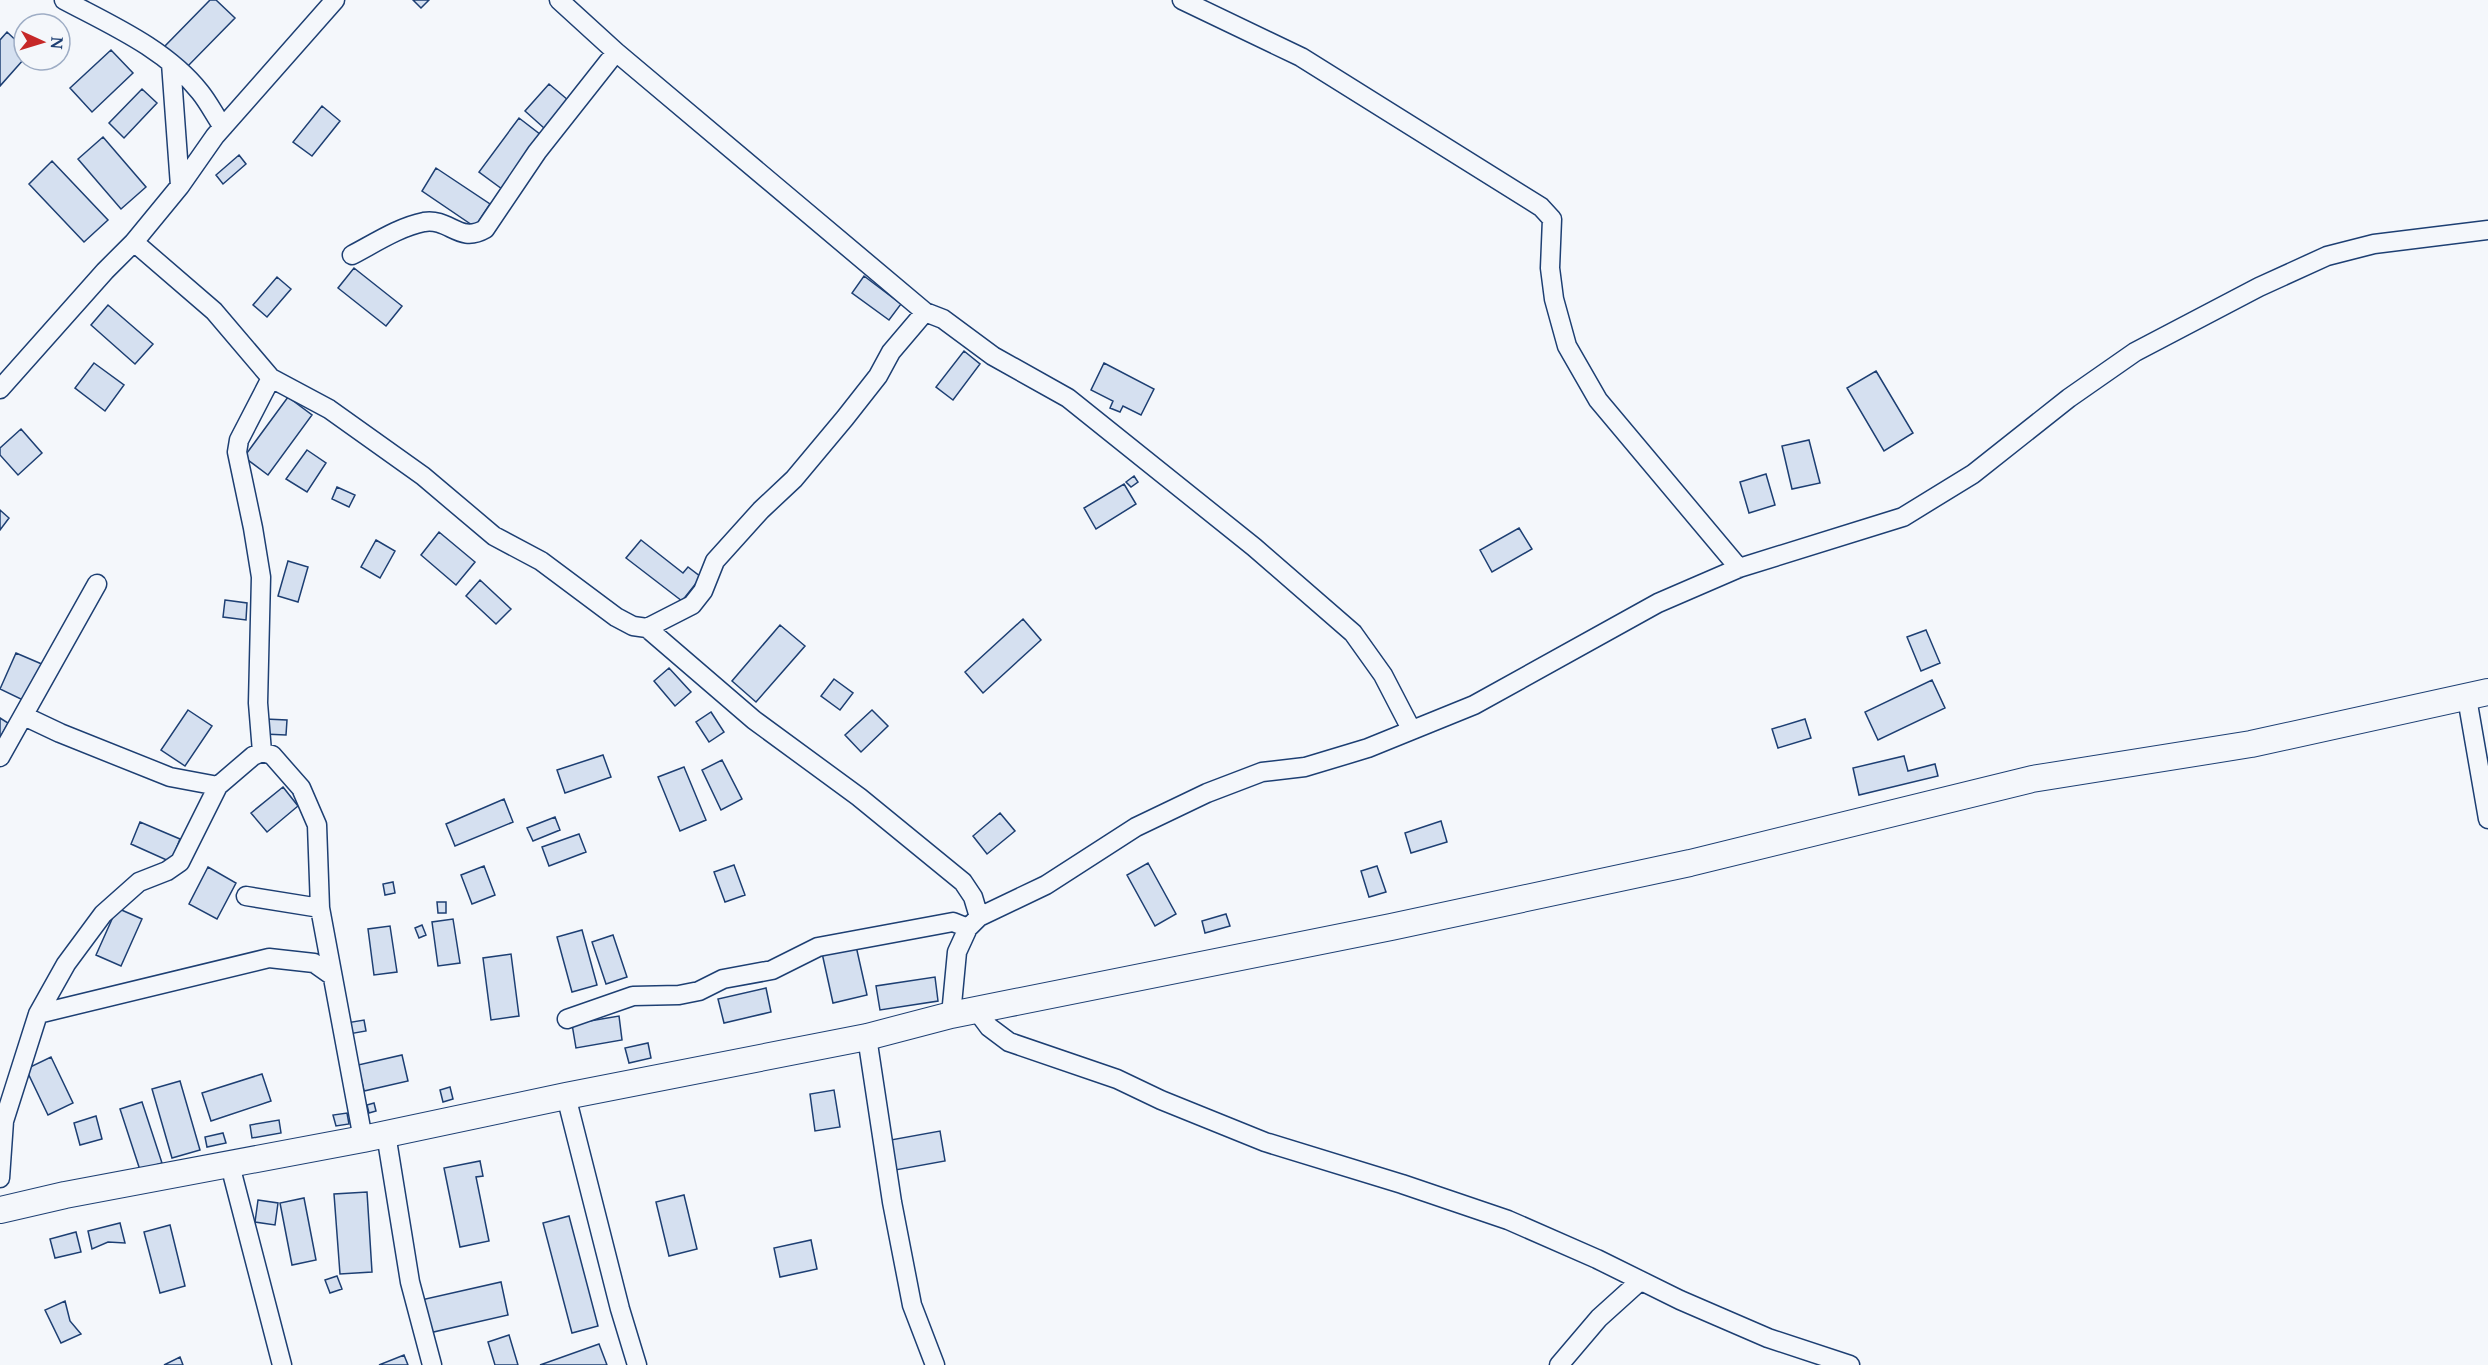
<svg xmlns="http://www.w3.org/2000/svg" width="2488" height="1365" font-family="'Noto Serif',serif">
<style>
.building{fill:#d5e0f0;stroke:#1d3f73;stroke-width:1.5}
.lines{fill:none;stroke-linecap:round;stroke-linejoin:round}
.street-casing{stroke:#1d3f73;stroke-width:21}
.secondary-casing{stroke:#1d3f73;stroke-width:28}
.street{stroke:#f4f7fb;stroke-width:18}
.secondary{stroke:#f4f7fb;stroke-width:26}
</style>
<rect width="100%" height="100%" fill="#f4f7fb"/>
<path class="building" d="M210 0H216L235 18 185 69 164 47Z
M413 0H429L421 8Z
M7 32 24 48V59L0 86V40Z
M111 50 133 73 92 112 70 88Z
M549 84 568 100 544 128 525 111Z
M142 89 157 103 124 138 109 123Z
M322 106 340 121 312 156 293 142Z
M519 118 541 135 502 189 479 172Z
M103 137 146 187 121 209 78 159Z
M239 155 246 164 223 184 216 175Z
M52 161 108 220 84 242 29 184Z
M436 168 490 204 475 227 422 191Z
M354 268 402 306 386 326 338 288Z
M864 276 901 304 889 320 852 293Z
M277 277 291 289 267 317 253 305Z
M108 305 153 344 135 364 91 325Z
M964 351 980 364 953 400 936 387Z
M94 363 124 385 105 411 75 388Z
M1104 363 1154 389 1141 415 1123 406 1120 412 1110 408 1113 401 1091 390Z
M1876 371 1913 433 1884 451 1847 388Z
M288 397 312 415 268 475 244 457Z
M21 429 42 453 18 475 0 455V448Z
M1809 440 1820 483 1792 489 1782 446Z
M307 450 326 463 307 492 286 479Z
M1766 474 1775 505 1749 513 1740 482Z
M1134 476 1138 482 1131 487 1126 482Z
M1124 484 1136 504 1096 529 1084 508Z
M337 487 355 495 349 507 332 499Z
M0 510 9 518 0 530Z
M1519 528 1532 549 1492 572 1480 550Z
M439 532 475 562 456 585 421 555Z
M376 540 395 551 380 578 361 567Z
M641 540 683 573 688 567 701 577 682 601 626 558Z
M288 561 308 567 298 602 278 596Z
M480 580 511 609 496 624 466 596Z
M225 600 247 603 246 620 223 617Z
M1023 619 1041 640 983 693 965 672Z
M780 625 805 646 756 702 732 681Z
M1926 630 1940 663 1921 671 1907 637Z
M16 653 44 665 27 702 0 689Z
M669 668 691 692 675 706 654 681Z
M834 679 853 693 840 710 821 696Z
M1932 680 1945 708 1878 740 1865 712Z
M188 710 212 726 185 766 161 750Z
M872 710 888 726 861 752 845 735Z
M711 712 724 732 709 742 696 722Z
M0 718 8 723 0 738Z
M265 719 287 720 286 735 264 734Z
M1805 719 1811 738 1778 748 1772 729Z
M603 755 611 777 565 793 557 770Z
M1904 756 1908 771 1935 764 1938 776 1859 795 1853 768Z
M722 760 742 799 721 810 702 770Z
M684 767 706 820 680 831 658 777Z
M283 787 298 806 267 832 251 813Z
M504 799 513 822 455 846 446 824Z
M1000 813 1015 831 987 854 973 836Z
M555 817 560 830 533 841 527 828Z
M1441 821 1447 842 1411 853 1405 833Z
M140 822 180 839 171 862 131 844Z
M579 834 586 852 549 866 542 847Z
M1148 863 1176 914 1155 926 1127 875Z
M734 865 745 895 725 902 714 872Z
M484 866 495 895 472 904 461 875Z
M1377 866 1386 892 1369 897 1361 871Z
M208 867 236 883 217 919 189 904Z
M393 882 395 893 385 895 383 884Z
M437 902H446V913H438Z
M117 908 142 919 121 966 96 955Z
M1226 914 1230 926 1205 933 1202 921Z
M453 919 460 963 438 966 432 922Z
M422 925 426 935 419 938 415 928Z
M390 926 397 972 374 975 368 929Z
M582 930 597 985 572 992 557 937Z
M613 935 627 977 606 984 592 942Z
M856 946 867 995 833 1003 822 953Z
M511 954 519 1016 491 1020 483 958Z
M935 977 938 1001 880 1010 876 986Z
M766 988 771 1012 724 1023 718 999Z
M619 1016 622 1040 576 1048 572 1024Z
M364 1020 366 1031 349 1034 346 1023Z
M648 1043 651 1058 629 1063 625 1048Z
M402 1055 408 1081 364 1091 358 1065Z
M51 1057 73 1103 48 1115 26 1069Z
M262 1074 271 1101 211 1121 202 1093Z
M180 1081 200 1150 172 1158 152 1089Z
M450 1087 453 1099 443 1102 440 1090Z
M834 1090 840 1127 815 1131 810 1094Z
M142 1102 162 1163 140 1170 120 1109Z
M374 1103 376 1111 369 1113 367 1105Z
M347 1113 349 1124 336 1126 333 1115Z
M96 1116 102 1139 80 1145 74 1123Z
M279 1120 281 1133 252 1138 250 1125Z
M940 1131 945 1161 890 1171 885 1141Z
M223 1133 226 1143 207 1147 205 1137Z
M480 1161 483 1176 476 1177 489 1241 460 1247 444 1168Z
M367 1192 372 1272 340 1274 334 1194Z
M684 1195 697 1249 669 1256 656 1202Z
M304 1198 316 1260 292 1265 280 1203Z
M258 1200 278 1203 275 1225 255 1222Z
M569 1216 598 1326 572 1333 543 1223Z
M120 1223 125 1243 108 1242 92 1249 88 1231Z
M170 1225 185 1286 160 1293 144 1232Z
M76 1232 81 1252 55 1258 50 1239Z
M811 1240 817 1269 780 1277 774 1248Z
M337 1276 342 1289 330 1293 325 1280Z
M501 1282 508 1315 429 1333 421 1300Z
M65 1301 70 1321 81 1334 61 1343 45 1310Z
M509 1335 518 1365H495L488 1342Z
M599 1344 607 1365H540Z
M404 1355 408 1365H379Z
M180 1357 183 1365H164Z"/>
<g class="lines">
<g class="street-casing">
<path id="street" d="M64 0C111 25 166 49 200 92 209 103 215 116 223 127
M559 0 616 52 925 312
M1182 0 1301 57 1541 207 1552 219 1550 268 1554 299 1567 346 1598 400 1739 568
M171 63 180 186
M134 242 214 311 271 378 239 440 237 452 253 528 261 577 258 703 262 752
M352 255C375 243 399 227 424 222 450 218 459 244 485 229L537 152 616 52
M271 378 329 409 423 476 494 536 541 561 616 617 633 626 647 628 692 605 703 591 715 561 761 510 794 479 845 418 878 376 891 352 925 312 943 319 993 356 1068 398 1254 547 1353 633 1383 675 1411 729
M0 389 105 271 134 242 180 186 215 136 335 0
M647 628 754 720 859 797 963 882 973 897 979 917
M2467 698 2488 819
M24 716 60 733 170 777 218 786
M0 757 97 584
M246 896 320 908
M977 1011 989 1027 1009 1042 1117 1079 1161 1100 1265 1142 1402 1184 1508 1220 1597 1259 1680 1300 1768 1338 1850 1365
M38 1014 269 958 314 963 331 975
M951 1015 957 952 968 928 979 917 1046 885 1136 827 1207 793 1262 772 1305 767 1368 748 1474 705 1658 603 1739 568 1903 517 1973 474 2069 398 2135 352 2259 287 2327 256 2374 244 2488 230
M567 1019 633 996 679 995 699 991 723 979 772 970 818 947 953 922 968 928
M867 1037 892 1202 912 1305 935 1365
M566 1096 620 1309 637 1365
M386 1134 410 1282 432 1365
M230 1165 282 1365
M0 1178 4 1121 38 1014 66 964 103 914 139 882 167 871 180 862 218 786 253 756 262 752 272 755 301 788 317 825 320 908 363 1139
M1559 1365 1599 1318 1640 1281"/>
</g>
<g class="secondary-casing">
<path id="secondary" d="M0 1210 65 1195 363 1139 566 1096 867 1037 951 1015 1391 927 1690 863 2032 779 2251 744 2488 692"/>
</g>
<use href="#street" class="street"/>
<use href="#secondary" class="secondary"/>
</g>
<g transform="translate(42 42) rotate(94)"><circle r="28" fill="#f4f7fb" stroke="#9eadc5" stroke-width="1.5"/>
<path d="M0-4.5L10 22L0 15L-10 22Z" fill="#c62828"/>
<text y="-9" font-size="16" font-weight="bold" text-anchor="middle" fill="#1d3f73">N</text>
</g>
</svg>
